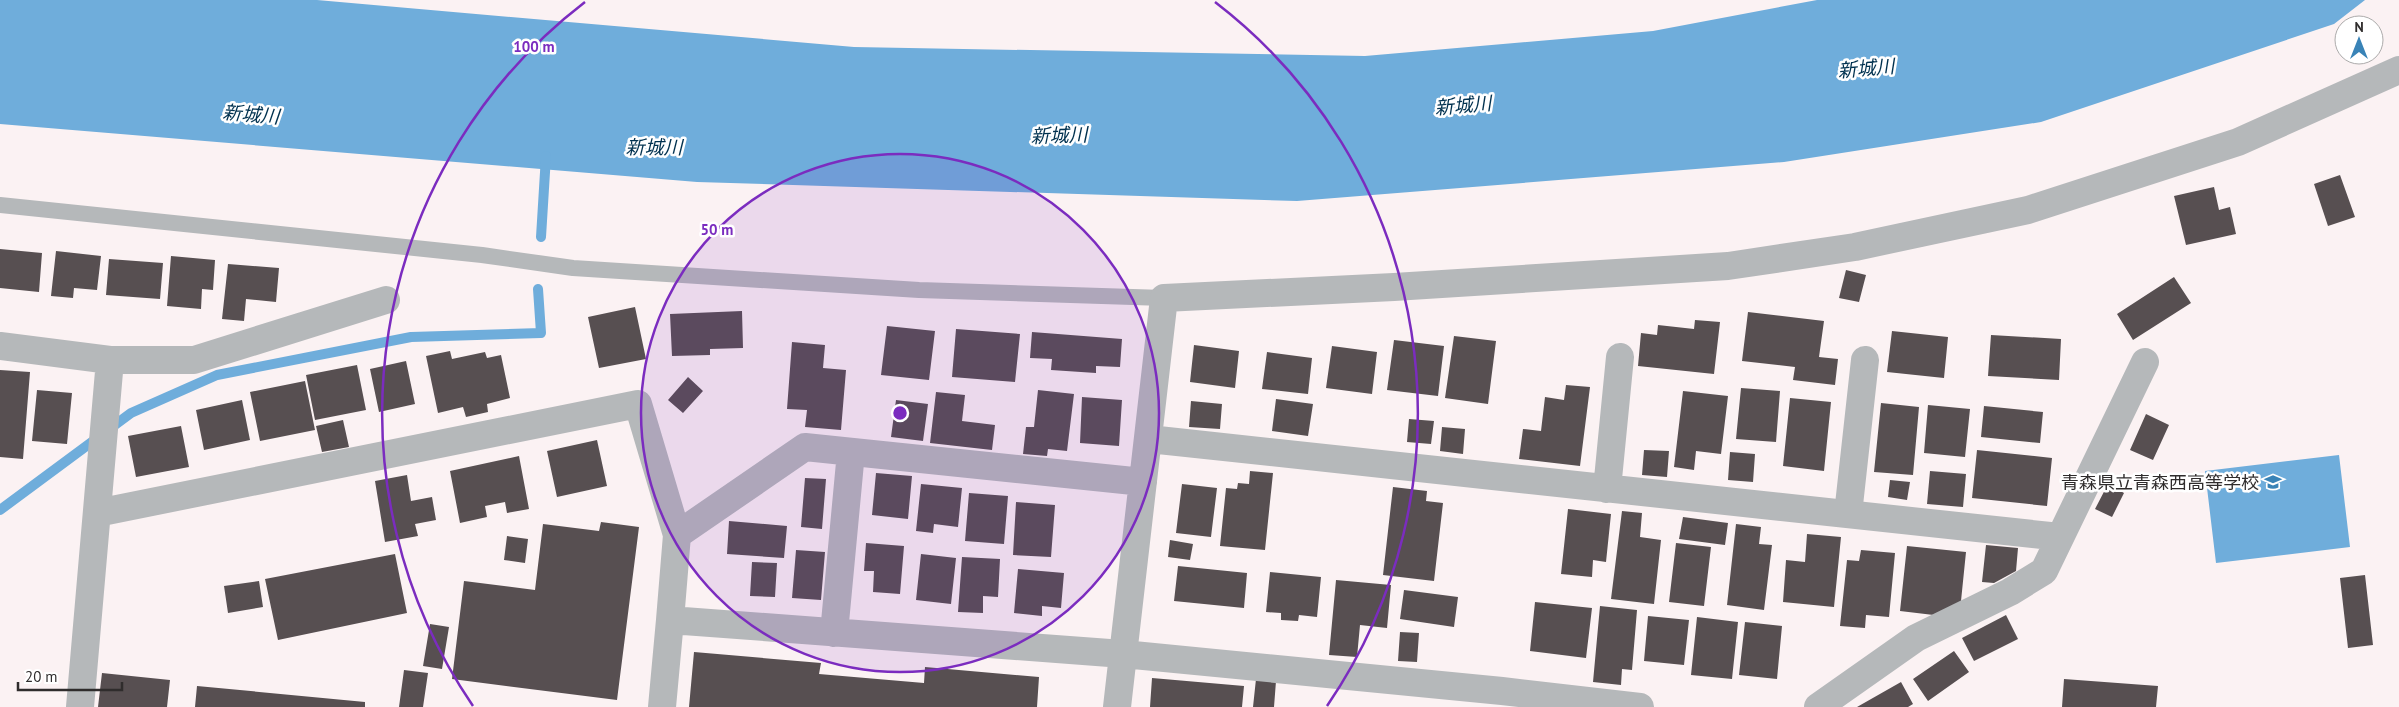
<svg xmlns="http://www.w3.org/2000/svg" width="2399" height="707" font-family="'PT Sans','Noto Sans JP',sans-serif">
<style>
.water{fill:#6faddb}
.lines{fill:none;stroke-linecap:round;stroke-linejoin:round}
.stream{stroke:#6faddb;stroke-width:10}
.building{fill:#574f51}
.lane{stroke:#b5b8ba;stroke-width:16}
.street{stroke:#b5b8ba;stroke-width:28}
.ring{fill:none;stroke:#7b2cbf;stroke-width:2.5}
.labels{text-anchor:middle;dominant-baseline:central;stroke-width:5;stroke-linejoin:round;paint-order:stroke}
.poi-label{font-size:18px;fill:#2f2c2c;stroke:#fff;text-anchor:end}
.water-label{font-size:19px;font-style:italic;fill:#00314f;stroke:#fff}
.centre{fill:#7b2cbf;stroke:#fff;stroke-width:2.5}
.ring-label{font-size:15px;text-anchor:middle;font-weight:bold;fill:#7b2cbf;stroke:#fff;stroke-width:5;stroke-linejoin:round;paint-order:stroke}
</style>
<rect width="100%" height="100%" fill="#fbf2f3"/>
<path class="water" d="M0 0H317L854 47 1365 56 1653 31 1817 0H2365L2334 24 2041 122 1784 162 1297 201 697 182 0 124Z
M2339 455 2350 547 2216 563 2205 471Z"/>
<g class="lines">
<path class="stream" d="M541 237 546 156
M0 510 131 413 217 375 411 337 541 333 538 289"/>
</g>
<path class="building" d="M2340 175 2355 217 2328 226 2314 184Z
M2214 187 2219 210 2230 207 2236 234 2186 245 2174 196Z
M0 249 42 253 39 292 0 288Z
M56 251 101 256 97 290 74 288 73 298 51 296Z
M171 256 215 260 213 290 202 289 201 309 167 306Z
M109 259 163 263 160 299 106 295Z
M228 264 279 268 276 302 246 299 244 321 222 319Z
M1846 270 1866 275 1859 302 1839 298Z
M2174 277 2191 303 2133 340 2117 314Z
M635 307 646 359 599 368 588 317Z
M742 311 743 348 710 349V355L672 356 670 314Z
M1748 312 1824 321 1819 357 1838 359 1835 385 1793 380 1795 367 1742 361Z
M1695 320 1720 322 1714 374 1638 366 1641 333 1657 335 1658 325 1694 329Z
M887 326 935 331 929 380 881 375Z
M956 329 1020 334 1015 382 952 377Z
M1892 331 1948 337 1944 378 1887 372Z
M1032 332 1122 339 1120 367 1096 366V373L1051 370 1052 359 1030 358Z
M1991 335 2061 339 2059 380 1988 376Z
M1454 336 1496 341 1488 404 1445 398Z
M1394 340 1444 346 1438 396 1387 390Z
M792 342 825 345 823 368 846 370 841 430 805 427 807 410 787 409Z
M1194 345 1239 351 1235 388 1190 382Z
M1332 346 1377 352 1372 394 1326 388Z
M450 351 452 359 485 352 487 358 501 355 510 398 487 404 488 412 466 417 463 407 438 413 426 356Z
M1267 352 1312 358 1308 394 1262 389Z
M406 361 415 404 379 412 370 369Z
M357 365 366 410 315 420 306 375Z
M0 370 30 372 23 459 0 457Z
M688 377 703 391 683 413 668 400Z
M305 381 315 430 260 441 250 392Z
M1566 385 1590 387 1580 466 1519 459 1523 429 1541 431 1545 397 1564 400Z
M1741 388 1780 391 1776 442 1736 439Z
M37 390 72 393 67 444 32 441Z
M1038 390 1074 394 1067 451 1048 449 1047 456 1023 454 1026 427H1034Z
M1683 391 1728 396 1721 454 1696 451 1694 470 1674 467Z
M936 392 965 395 962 421 995 425 992 450 930 443Z
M1082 397 1122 400 1119 446 1080 443Z
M1790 398 1831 402 1824 471 1783 466Z
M1276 399 1313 404 1308 436 1272 431Z
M242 400 250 440 204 450 196 410Z
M896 400 928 404 923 441 891 437Z
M1191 401 1222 404 1220 429 1189 427Z
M1881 403 1919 407 1913 475 1874 472Z
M1928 405 1970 409 1965 457 1924 453Z
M1984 406 2043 412 2040 443 1981 437Z
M2146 414 2169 425 2153 460 2130 450Z
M1409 419 1434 421 1431 444 1407 442Z
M343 420 349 447 322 452 316 426Z
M181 426 189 467 136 477 128 436Z
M1442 427 1465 429 1463 454 1440 451Z
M597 440 607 486 557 497 547 451Z
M1644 450 1669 451 1667 477 1642 475Z
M1977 450 2052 458 2047 506 1972 498Z
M1730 452 1755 454 1753 482 1728 480Z
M519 456 529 509 507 513 505 502 485 506 487 517 460 523 450 471Z
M1250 471 1273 473 1265 550 1220 546 1226 488 1237 489 1238 483 1249 484Z
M1930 471 1966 474 1963 507 1927 504Z
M876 473 912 476 908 519 872 515Z
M407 475 411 501 432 497 436 520 415 524 418 536 385 542 375 481Z
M805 478 826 479 822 529 801 527Z
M1890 480 1910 482 1907 500 1888 497Z
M921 484 962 488 958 527 934 524 933 533 916 531Z
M1182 484 1217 488 1211 537 1176 533Z
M2108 484 2124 493 2112 517 2095 509Z
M1393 487 1427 491 1426 501 1443 503 1434 581 1383 575Z
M969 493 1008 496 1004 544 965 541Z
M1016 502 1055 505 1051 557 1013 555Z
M1568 509 1611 514 1606 562 1593 560 1592 577 1561 574Z
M1622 511 1642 513 1640 537 1661 540 1654 604 1611 599Z
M1683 517 1728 523 1725 545 1679 539Z
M729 521 787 526 784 558 727 554Z
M601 522 639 527 617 700 452 679 464 581 535 590 543 524 599 531Z
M1736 524 1761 527 1759 544 1772 545 1764 610 1727 605Z
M1807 534 1841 537 1834 607 1783 602 1786 560 1805 562Z
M507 536 528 539 525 563 504 560Z
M1170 540 1193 544 1190 560 1168 557Z
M866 543 904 546 900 594 873 592 874 571H864Z
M1676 543 1711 547 1704 606 1669 602Z
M1986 545 2018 548 2016 571 1994 583 1982 582Z
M1907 546 1966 552 1961 601 1942 616 1900 611Z
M796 550 825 552 821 600 792 598Z
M1861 550 1895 553 1889 617 1866 615 1865 628 1840 626 1847 560 1859 561Z
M395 554 407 613 278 640 265 579Z
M921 554 956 558 951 604 916 600Z
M962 557 1000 559 998 597 983 596V613L958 612Z
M752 562 777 563 775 597 750 596Z
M1178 566 1247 573 1244 608 1174 601Z
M1018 569 1064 573 1061 608 1042 606V616L1014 613Z
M1270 572 1321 577 1317 617 1299 615 1298 621 1281 620V613L1266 612Z
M2365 575 2373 645 2348 648 2340 578Z
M1336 580 1391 585 1387 628 1360 625 1357 657 1329 655Z
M259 581 263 607 228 613 224 586Z
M1404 590 1458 597 1454 627 1400 619Z
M1535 602 1592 608 1586 658 1530 651Z
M1600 606 1637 610 1632 670 1622 669 1621 685 1593 682Z
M2006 615 2018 639 1974 661 1962 638Z
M1648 616 1689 620 1684 665 1644 661Z
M1697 617 1738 622 1732 679 1691 675Z
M1745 622 1782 626 1777 679 1739 675Z
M430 624 449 627 442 669 423 666Z
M1400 632 1419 633 1417 662 1398 661Z
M1954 651 1969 672 1928 701 1913 679Z
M694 652 821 663 819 674 924 683 925 667 1039 677 1037 707H689Z
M404 670 428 673 423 707H399Z
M102 673 170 680 167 707H98Z
M1152 678 1244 686 1242 707H1150Z
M1256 679 1276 681 1274 707H1253Z
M2064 679 2158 686 2156 707H2062Z
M1901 682 1913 704 1908 707H1857Z
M197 686 365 702V707H195Z"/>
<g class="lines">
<path class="lane" d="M0 205 482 255 573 268 919 290 1164 298"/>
<path class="street" d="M0 346 110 360H194L386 300
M1149 439 2060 537
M1607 489 1620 357
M97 513 638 404 677 535
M1848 514 1865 360
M670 620 677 535 805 447 1143 482
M834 633 851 452
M80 707 110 360
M662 707 670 620 1123 654 1502 691 1640 707
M1117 707 1164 298 1394 287 1728 266 1855 247 2028 210 2238 142 2399 70
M1818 707 1916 638 2010 592 2044 571 2145 362"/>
</g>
<circle cx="900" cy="413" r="259" fill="#7b2cbf" fill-opacity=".12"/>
<g class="ring">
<circle cx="900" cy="413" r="259"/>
<path d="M473 706A518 518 0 0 1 585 2M1215 2A518 518 0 0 1 1327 706"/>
</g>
<defs>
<g id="school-bare" transform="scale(1.35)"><path d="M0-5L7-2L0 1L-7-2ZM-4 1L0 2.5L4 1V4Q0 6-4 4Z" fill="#3983b7" stroke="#fff" stroke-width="2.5" paint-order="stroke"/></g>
</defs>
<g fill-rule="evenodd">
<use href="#school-bare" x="2273" y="482"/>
</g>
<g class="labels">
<g class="poi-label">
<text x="2259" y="482">青森県立青森西高等学校</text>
</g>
<g class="water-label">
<text transform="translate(1866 68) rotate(-5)">新城川</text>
<text transform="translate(1463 105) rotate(-5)">新城川</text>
<text transform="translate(251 114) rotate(5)">新城川</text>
<text transform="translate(1059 135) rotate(-2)">新城川</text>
<text x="654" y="147">新城川</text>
</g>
</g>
<circle cx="900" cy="413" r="8" class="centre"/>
<g class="ring-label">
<text x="534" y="52">100 m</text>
<text x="717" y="235">50 m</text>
</g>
<g transform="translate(2359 40)"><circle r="24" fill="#ffffff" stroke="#acabab"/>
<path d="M0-4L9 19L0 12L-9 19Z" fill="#3983b7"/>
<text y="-8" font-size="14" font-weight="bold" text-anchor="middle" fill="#2f2c2c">N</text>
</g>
<path d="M18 682v8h104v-8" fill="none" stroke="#2f2c2c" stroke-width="2.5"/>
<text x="25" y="682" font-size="15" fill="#2f2c2c" stroke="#ffffff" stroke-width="4" paint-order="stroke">20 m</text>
</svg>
